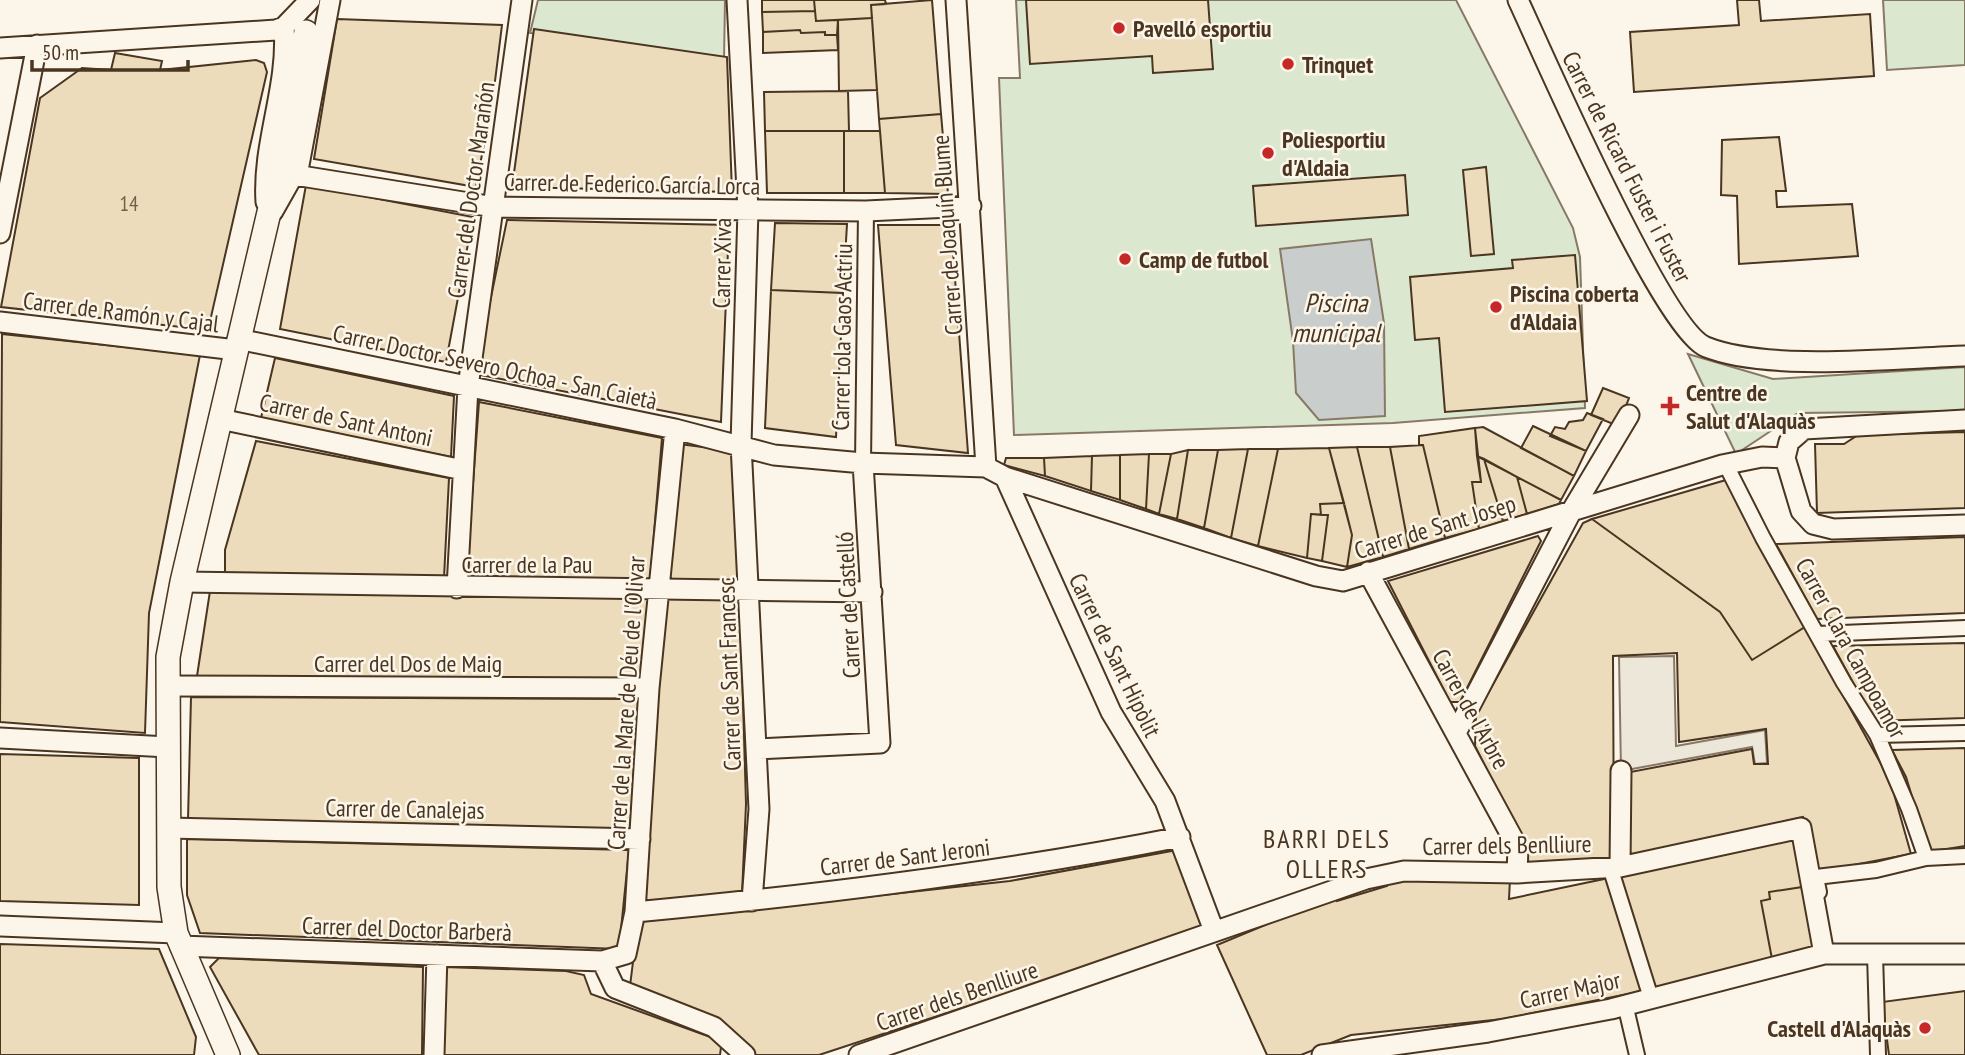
<svg xmlns="http://www.w3.org/2000/svg" width="1965" height="1055" font-family="'PT Sans Narrow',sans-serif">
<style>
.green{fill:#dce7d0;stroke:#887966;stroke-width:2}
.parking{fill:#ede7d9;stroke:#887966;stroke-width:2}
.water{fill:#c9cecd;stroke:#887966;stroke-width:2}
.building{fill:#ecdcbc;stroke:#4a3520;stroke-width:2}
.lines{fill:none;stroke-linecap:round;stroke-linejoin:round}
.pedestrian-casing{stroke:#4a3520;stroke-width:18}
.minor-casing{stroke:#4a3520;stroke-width:23}
.tertiary-casing{stroke:#4a3520;stroke-width:26}
.pedestrian{stroke:#fbf6e9;stroke-width:14}
.minor{stroke:#fbf6e9;stroke-width:19}
.tertiary{stroke:#fbf6e9;stroke-width:23}
.poi-dot{fill:#c62828;stroke:#fbf6e9;stroke-width:2.5}
.labels{text-anchor:middle;dominant-baseline:central;stroke-width:5;stroke-linejoin:round;paint-order:stroke}
.number-label{font-size:21px;fill:#725f47}
.poi-label{font-size:24px;font-weight:bold;fill:#4a3520;stroke:#fbf6e9;text-anchor:start}
.street-label{font-size:24px;fill:#4a3520;stroke:#fbf6e9}
.water-label{font-size:26px;font-style:italic;fill:#4a3520;stroke:#fbf6e9}
.neighbourhood-label{font-size:26px;letter-spacing:2px;fill:#4a3520;stroke:#fbf6e9}
</style>
<rect width="100%" height="100%" fill="#fbf6e9"/>
<path class="green" d="M538 0H725L724 61 530 33Z
M1016 0H1456L1573 228 1580 257 1585 408 1393 423 1014 435 999 78H1020Z
M1883 0H1965V65L1887 70Z
M1688 354 1773 379 1965 367V411L1798 413 1736 454Z"/>
<path class="parking" d="M1674 656 1676 746 1765 730 1767 763 1755 764 1752 747 1621 771 1619 657Z"/>
<path class="water" d="M1371 239 1384 323 1385 416 1319 420 1296 393 1293 341 1280 249Z"/>
<path class="building" d="M762 0H814L815 11 762 12Z
M814 0H885L886 4 871 5 872 18 816 21Z
M932 0 941 114 879 119 871 5Z
M1026 0H1208L1213 69 1153 73 1152 56 1030 64Z
M1737 0H1759L1761 21 1870 14 1874 76 1634 92 1630 32 1739 25Z
M815 11 816 21 838 20 837 35H825V32L801 33 800 30 763 32 762 12Z
M872 18 877 90 839 91 838 20Z
M337 19 502 25 494 89 476 187 314 159Z
M534 29 727 57 732 192 512 187Z
M800 30 801 33 825 32V35H837L838 50 763 53V32Z
M115 53 162 61 160 70 256 60 264 63 267 72 208 330 1 307 40 98 82 68 111 70Z
M848 91 849 131H765L764 92Z
M941 114 948 194 885 193 879 119Z
M765 131H844V193H767Z
M844 131H880L885 193H844Z
M1779 137 1786 191H1776L1777 207 1852 204 1858 256 1739 264 1737 196 1721 195 1722 140Z
M1486 167 1494 254 1471 256 1463 170Z
M1405 175 1408 215 1256 226 1253 186Z
M306 185 473 217 446 362 280 329Z
M507 220 729 225 721 422 475 374Z
M775 223 847 224 843 293 771 290Z
M878 225H951L968 453 896 445Z
M1575 255 1587 401 1445 412 1439 338 1415 340 1410 277 1513 268 1512 260Z
M771 290 843 293 836 437 765 428Z
M2 334 200 355 149 613 145 733 0 722Z
M275 358 454 396 451 457 261 418Z
M1603 388 1629 398 1618 426 1591 415Z
M479 402 662 438 650 581 466 579Z
M1587 413 1603 419 1586 451 1550 436 1555 427 1565 429 1569 422 1583 420Z
M1533 426 1586 451 1574 476 1521 448Z
M1483 427 1574 476 1561 500 1477 456 1475 428Z
M1475 428 1481 482H1472L1479 529 1445 538 1423 445H1419V436Z
M1965 432V508L1817 513 1815 444H1844L1858 435Z
M256 441 449 478 444 578 225 577V550Z
M679 444 734 451 740 580 665 581Z
M1423 445 1445 538 1409 549 1390 447Z
M1357 447 1383 557 1347 567 1352 535 1329 448Z
M1357 447H1390L1409 549 1383 557Z
M1329 448 1344 503 1320 504 1321 515 1311 514 1307 558 1258 546 1278 449Z
M1248 449 1231 538 1204 528 1218 450Z
M1248 449H1278L1258 546 1231 538Z
M1188 450 1177 519 1159 514 1171 454Z
M1188 450H1218L1204 528 1177 519Z
M1149 454 1146 509 1120 500V455Z
M1149 454H1171L1159 514 1146 509Z
M1120 455V500L1091 491 1092 456Z
M1092 456 1091 491 1045 476 1044 458Z
M1477 456 1484 459 1503 521 1479 529 1472 482H1481Z
M1006 458H1044L1045 476 1004 465Z
M1484 459 1517 477 1527 514 1503 521Z
M1517 477 1561 500 1559 504 1527 514Z
M1726 480 1805 627 1752 660 1720 612 1592 519Z
M1344 503 1352 535 1347 567 1322 561 1328 515H1321L1320 504Z
M1311 514 1328 515 1322 561 1307 558Z
M1592 519 1720 612 1752 660 1805 627 1881 764 1894 794 1911 854 1817 872 1803 817 1624 859 1625 773 1752 749 1754 764H1768L1766 729 1679 742 1677 653 1613 656 1614 860 1530 866 1521 838 1475 746 1476 715 1583 523Z
M1538 536 1541 541 1460 702H1450L1388 581Z
M1965 537V613L1817 619 1776 544Z
M210 591 648 597 641 682 197 676Z
M668 597H740L746 804 742 894 641 904 662 637Z
M1965 643V718L1874 721 1833 646Z
M191 697 639 699 630 831 188 820Z
M1965 748V846L1929 852 1906 777 1892 750Z
M0 754 139 758V905L0 901Z
M1797 836 1809 886 1769 892 1770 899 1761 901 1772 959 1653 988 1618 875Z
M187 839 629 850 619 949 200 933 187 895Z
M1177 850 1205 928 819 1055H753L630 986 638 922 1010 881Z
M1609 878 1643 991 1503 1019 1351 1035 1301 1055H1267L1217 945 1335 896 1337 901 1387 886 1388 881 1510 879 1509 899Z
M1809 886 1814 949 1772 959 1761 901 1770 899 1769 892Z
M0 944 159 949 196 1037 194 1055H0Z
M219 958 423 967 422 1055H259L210 967Z
M444 967 566 971 584 975 591 994 716 1039 721 1047 720 1055H441Z
M1965 991V1055H1889L1882 1002Z"/>
<g class="lines">
<g class="pedestrian-casing">
<path id="pedestrian" d="M863 463 866 211
M1726 465 1763 538 1844 683 1877 735 1909 809 1926 858
M1817 634 1965 628
M1877 735 1965 733
M1610 867 1651 998
M1819 892 1816 877 1876 870 1926 858 1965 856
M1875 954 1878 1055
M1625 1004 1637 1055"/>
</g>
<g class="minor-casing">
<path id="minor" d="M737 0 748 210 741 444 759 809 752 901
M956 0 986 467
M1518 0C1544 56 1663 330 1706 347 1769 372 1896 358 1965 356
M0 48 276 30 284 27 310 0
M295 175 494 207 866 211 971 206
M266 202C262 143 289 86 284 27
M273 211 299 165 330 0
M0 233 37 45
M0 322 236 350
M238 339 675 429 774 455 863 463 986 467 1005 477 1316 576 1343 581 1722 465 1762 457 1785 458
M220 419 463 470
M1965 420 1804 429 1789 442 1785 458 1789 471 1801 511 1813 524 1833 529 1965 525
M1005 477 1111 712 1165 801 1214 931
M1368 572 1518 848 1517 873
M182 582 872 592
M457 588 468 387 522 0
M168 686 649 688
M1457 731 1571 512 1629 415
M0 738 168 747
M756 749 880 743 863 463
M168 828 640 839
M1620 867 1621 771
M635 912C817 895 1000 873 1180 837
M0 926 176 933
M180 946 602 961 615 988 714 1027 745 1055
M602 961 626 954 635 912 649 688 675 429
M434 1055 437 955
M859 1055 1366 879 1404 871 1517 873 1620 867 1801 828 1824 954
M1322 1055 1488 1032 1611 1009 1824 954H1965"/>
</g>
<g class="tertiary-casing">
<path id="tertiary" d="M228 1055 176 933 169 887 168 657 182 582 282 157 306 32"/>
</g>
<use href="#pedestrian" class="pedestrian"/>
<use href="#minor" class="minor"/>
<use href="#tertiary" class="tertiary"/>
</g>
<g class="poi-dot">
<circle cx="1119" cy="28" r="7"/>
<circle cx="1288" cy="64" r="7"/>
<circle cx="1268" cy="153" r="7"/>
<circle cx="1125" cy="259" r="7"/>
<circle cx="1496" cy="307" r="7"/>
<path d="M1666.5 395.5h7v7h7v7h-7v7h-7v-7h-7v-7h7z"/>
<circle cx="1925" cy="1028" r="7"/>
</g>
<g class="labels">
<g class="number-label">
<text x="129" y="203">14</text>
</g>
<g class="poi-label">
<text x="1133" y="28">Pavelló esportiu</text>
<text x="1302" y="64">Trinquet</text>
<text x="1282" y="139">Poliesportiu<tspan x="1282" dy="28">d'Aldaia</tspan></text>
<text x="1139" y="259">Camp de futbol</text>
<text x="1510" y="293">Piscina coberta<tspan x="1510" dy="28">d'Aldaia</tspan></text>
<text x="1686" y="392">Centre de<tspan x="1686" dy="28">Salut d'Alaquàs</tspan></text>
<text x="1911" y="1028" text-anchor="end">Castell d'Alaquàs</text>
</g>
<g class="street-label">
<text transform="translate(1627 167) rotate(63)">Carrer de Ricard Fuster i Fuster</text>
<text transform="translate(632 184) rotate(1)">Carrer de Federico García Lorca</text>
<text transform="translate(471 190) rotate(-82)">Carrer del Doctor Marañón</text>
<text transform="translate(947 235) rotate(-94)">Carrer de Joaquín Blume</text>
<text transform="translate(722 263) rotate(-89)">Carrer Xiva</text>
<text transform="translate(121 312) rotate(7)">Carrer de Ramón y Cajal</text>
<text transform="translate(842 337) rotate(-89)">Carrer Lola Gaos Actriu</text>
<text transform="translate(495 367) rotate(12)">Carrer Doctor Severo Ochoa - San Caietà</text>
<text transform="translate(346 420) rotate(12)">Carrer de Sant Antoni</text>
<text transform="translate(1435 527) rotate(-17)">Carrer de Sant Josep</text>
<text x="527" y="564">Carrer de la Pau</text>
<text transform="translate(848 605) rotate(-93)">Carrer de Castelló</text>
<text transform="translate(1851 648) rotate(61)">Carrer Clara Campoamor</text>
<text transform="translate(1115 655) rotate(64)">Carrer de Sant Hipòlit</text>
<text x="408" y="663">Carrer del Dos de Maig</text>
<text transform="translate(729 674) rotate(-92)">Carrer de Sant Francesc</text>
<text transform="translate(626 703) rotate(-86)">Carrer de la Mare de Déu de l'Olivar</text>
<text transform="translate(1471 709) rotate(61)">Carrer de l'Arbre</text>
<text transform="translate(405 809) rotate(1)">Carrer de Canalejas</text>
<text transform="translate(1507 845) rotate(-1)">Carrer dels Benlliure</text>
<text transform="translate(905 857) rotate(-7)">Carrer de Sant Jeroni</text>
<text transform="translate(407 929) rotate(2)">Carrer del Doctor Barberà</text>
<text transform="translate(1570 990) rotate(-12)">Carrer Major</text>
<text transform="translate(957 996) rotate(-19)">Carrer dels Benlliure</text>
</g>
<g class="water-label">
<text x="1336" y="302">Piscina<tspan x="1336" dy="30">municipal</tspan></text>
</g>
<g class="neighbourhood-label">
<text x="1327" y="838">BARRI DELS<tspan x="1327" dy="30">OLLERS</tspan></text>
</g>
</g>
<path d="M32 60v10h156v-10" fill="none" stroke="#4a3520" stroke-width="3.5"/>
<text x="42" y="60" font-size="21" fill="#4a3520" stroke="#fbf6e9" stroke-width="5" paint-order="stroke">50 m</text>
</svg>
